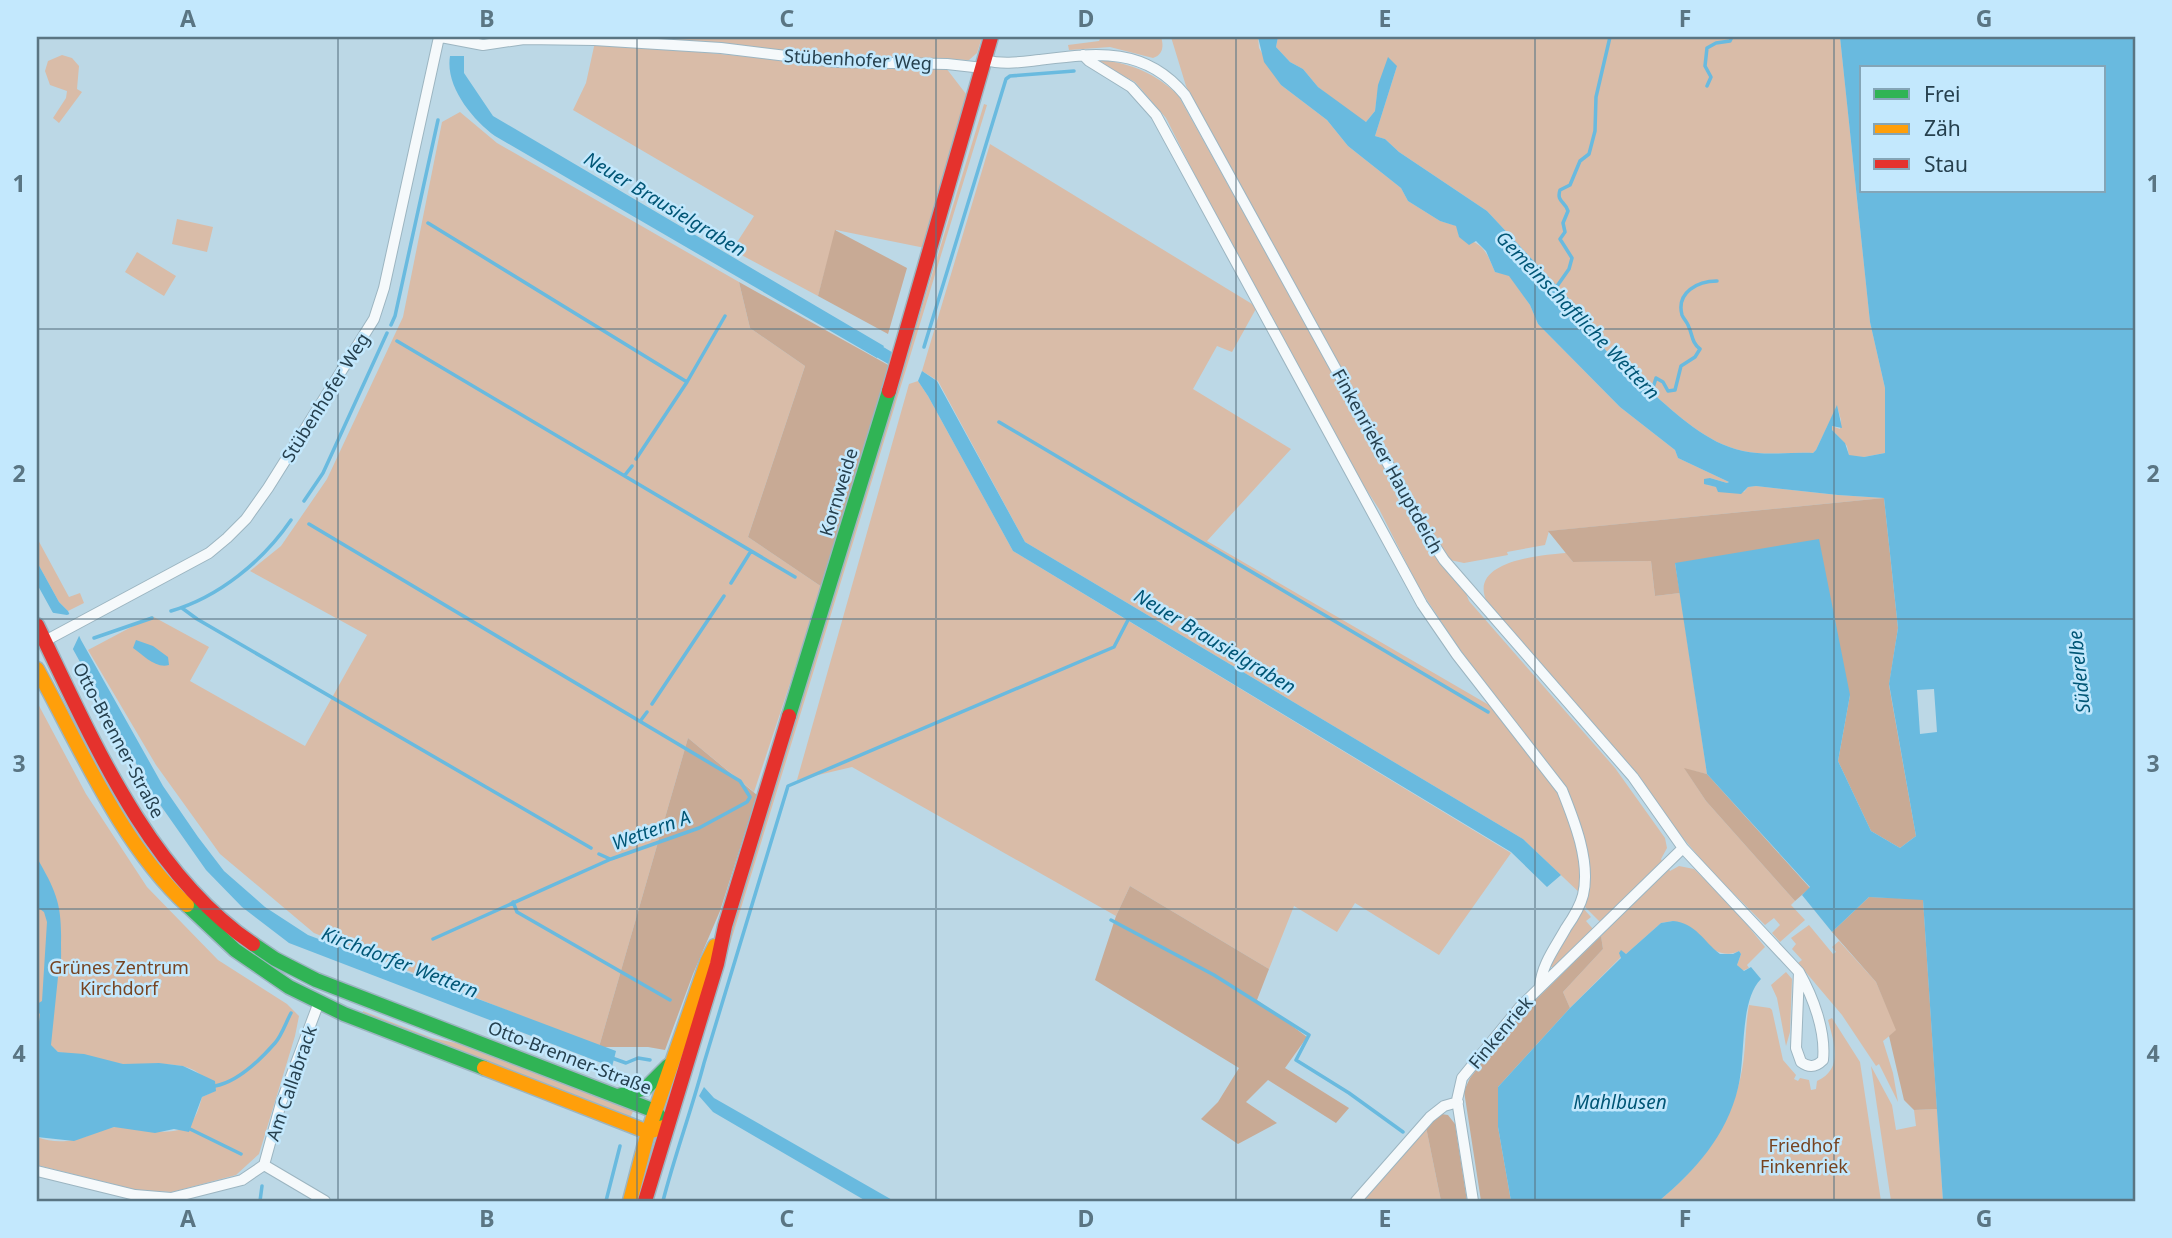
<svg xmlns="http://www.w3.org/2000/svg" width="2172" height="1238" font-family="'Noto Sans',sans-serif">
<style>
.green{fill:#d9bca8}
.forest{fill:#c8aa95}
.water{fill:#69badf;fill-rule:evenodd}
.pier{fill:#bcd8e6}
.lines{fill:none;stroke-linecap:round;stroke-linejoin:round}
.stream{stroke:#69badf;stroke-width:3.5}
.canal{stroke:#69badf;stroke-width:12}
.street-casing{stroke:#9cb5c1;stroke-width:12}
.fast-casing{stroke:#9cb5c1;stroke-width:17}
.slow-casing{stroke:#9cb5c1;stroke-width:17}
.jam-casing{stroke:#9cb5c1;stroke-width:17}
.street{stroke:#f5f9fb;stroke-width:10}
.fast{stroke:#30b455;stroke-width:14}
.slow{stroke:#ff9f0a;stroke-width:14}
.jam{stroke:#e5322d;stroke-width:14}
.grid{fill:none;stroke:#5a7583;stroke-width:2;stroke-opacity:0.55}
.labels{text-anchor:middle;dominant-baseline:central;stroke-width:5;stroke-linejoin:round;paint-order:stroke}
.street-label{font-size:18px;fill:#26404e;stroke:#c3e8fd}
.park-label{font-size:18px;fill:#774320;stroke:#c3e8fd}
.water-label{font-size:19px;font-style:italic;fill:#005676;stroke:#c3e8fd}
.neatline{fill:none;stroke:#5a7583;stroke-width:2.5}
.grid-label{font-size:23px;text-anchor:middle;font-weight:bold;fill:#5a7583}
</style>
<rect width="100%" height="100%" fill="#bcd8e6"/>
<path class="green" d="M642 37H982L977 53 969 60 836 56Z
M1101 37H1161C1164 46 1163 55 1153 58L1110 47 1069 50 1068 45 1099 41Z
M1171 37H1258L1259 48 1281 85 1327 120 1348 146 1401 188 1408 201 1440 221 1457 226 1459 237C1484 243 1486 251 1495 272L1509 275 1530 305 1538 324 1620 407 1675 450 1678 458 1729 482 1727 483 1710 478 1707 485 1744 492 1748 487 1756 486 1838 495 1884 498 1549 531 1545 545 1507 552 1508 555 1464 563 1450 560 1428 527 1192 98 1186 86Z
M1278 37H1840L1870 322 1885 388V453L1864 457 1849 456 1847 446 1832 430V426L1840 429 1841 420 1837 406 1816 450 1813 453C1790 452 1766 456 1743 451 1706 443 1678 415 1650 391 1633 376 1614 362 1600 343 1593 335 1589 325 1584 315L1487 211 1399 152 1385 139 1375 136 1397 66 1377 95 1375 111 1366 122 1356 117 1318 87 1303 69 1290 62 1276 47Z
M595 42 835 65 946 68 966 94 925 248 836 230 818 296 732 250 754 216 573 110 586 83Z
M62 55 72 58 79 66 77 89 82 92 59 123 53 118 66 98 67 91 50 85 45 71 48 61Z
M1102 60C1132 64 1155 73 1178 95L1430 548 1465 591 1469 601 1615 768 1665 838 1667 848 1661 859 1662 861 1600 922 1583 905 1587 894 1575 811 1478 677 1419 588 1379 509 1349 463 1226 237 1166 118 1135 82 1101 64 1099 62Z
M984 104 987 105 700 1042 698 1041Z
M460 112 497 143 739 282 750 328 805 366 748 537 822 587 754 792 688 738 599 1047 314 933 220 854 156 765 88 650 152 616 209 647 190 681 305 746 367 635 250 571 281 546 327 479 403 317 442 122Z
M990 144 1257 307 1232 352 1217 346 1193 389 1291 449 1207 541 1501 712 1552 776 1581 853 1583 896 1523 839 1025 542 938 381 922 371Z
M177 219 213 227 207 252 172 244Z
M137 252 176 276 164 296 125 272Z
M918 381 928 396 1013 551 1511 853 1439 955 1355 903 1337 932 1294 906 1269 969 1130 886 1116 916 852 767 797 780 909 384Z
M37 538 69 597 80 593 84 603 68 611 59 602 37 562Z
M1566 553 1573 562 1651 561 1655 596 1680 593 1707 774 1685 769 1706 801 1795 901 1791 905 1805 920 1780 942 1772 933 1780 925 1774 918 1765 925 1711 871 1678 832 1631 768 1487 602C1467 561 1541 555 1566 553Z
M37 702 86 794 147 887 218 960 287 1004 299 1016 295 1036 259 1154 236 1175 172 1192 137 1190 37 1165V1137C58 1145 75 1141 95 1133 102 1130 109 1127 116 1127 137 1127 162 1136 182 1129 195 1124 199 1108 202 1097L215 1091C192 1053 158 1068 122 1064 101 1061 79 1055 58 1052L50 1045 37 1049Z
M1679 866 1694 869 1731 905 1765 947 1747 965 1749 968 1742 971 1737 965 1741 954 1739 951C1718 963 1690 933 1673 921L1661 923 1626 954 1621 951V957L1570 1008 1563 992 1603 949 1601 936 1669 869 1670 871Z
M1582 907 1591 917 1586 921 1593 929 1553 967H1550Z
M1809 925 1833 954 1836 952 1832 947 1839 941 1876 982 1897 1030 1883 1041 1893 1073 1898 1102 1879 1064 1876 1066 1842 1015 1798 963 1802 960 1792 949 1796 944 1791 938Z
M1786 972 1792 979 1790 1032 1786 1046 1777 998 1771 985Z
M1749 1005 1770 1008 1772 1010 1783 1060 1796 1075 1794 1079 1798 1081 1800 1078 1809 1080 1811 1090 1816 1089 1817 1081C1844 1069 1834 1043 1828 1020L1832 1018 1860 1062 1881 1201H1659C1701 1166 1732 1125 1742 1070 1746 1049 1745 1027 1749 1005Z
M363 1011 432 1038 465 1045 634 1109 630 1118 362 1015Z
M1871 1066 1892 1105 1896 1130 1916 1126 1914 1110 1937 1109 1943 1201H1891Z
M1426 1127 1441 1201H1360Z"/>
<path class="forest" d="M835 230 907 268 888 334 818 296Z
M739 282 890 366 822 587 748 537 805 366 750 328Z
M1884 498 1898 628 1889 685 1916 836 1900 848 1871 831 1838 761 1850 695 1675 563 1680 593 1655 596 1651 561 1573 562 1548 531Z
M688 738 757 795 720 911 693 974 665 1050 648 1047H599Z
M1684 768 1707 774 1810 888 1795 901 1706 801Z
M1130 886 1269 969 1257 1000 1307 1037 1285 1068 1349 1108 1336 1123 1268 1080 1246 1102 1277 1123 1238 1144 1201 1119 1218 1102 1239 1068 1095 980 1116 916Z
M1869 897 1923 899 1937 1109 1914 1110 1904 1100 1889 1036 1896 1030 1876 982 1832 932Z
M1601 936 1603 949 1563 992 1570 1008 1498 1087V1127L1511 1201H1481L1464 1091 1470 1078 1517 1018Z
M1441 1114 1448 1115 1455 1124 1467 1201H1441L1426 1127Z"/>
<path class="water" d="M1258 37H1278L1276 47 1290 62 1303 69 1318 87 1366 122 1375 111 1378 85 1388 57 1397 66 1375 136 1385 139 1399 152 1487 211 1584 315C1589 325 1593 335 1600 343 1614 362 1633 376 1650 391 1678 415 1706 443 1743 451 1766 456 1790 452 1813 453L1816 450 1837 405 1842 428 1832 426V430L1845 443 1849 455 1864 457 1885 453V388L1870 322 1840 37H2135V1201H1943L1923 900 1869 897 1832 932 1802 895 1810 887 1707 774 1675 563 1819 539 1850 695 1838 761 1871 831 1900 848 1916 836 1889 684 1898 628 1884 498 1838 495 1756 486 1748 487 1741 494 1718 492 1716 487 1704 484V479L1710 478 1727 483 1729 482 1678 458 1675 450 1620 407 1538 324 1530 305 1509 276 1495 272 1486 251 1476 241 1469 245 1459 237 1456 226 1440 221 1408 201 1401 188 1348 146 1327 120 1281 85 1264 62ZM1862 68H2104V191H1862Z
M450 56H464V73L493 116 884 346 877 358 495 136C472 119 445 86 450 56Z
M922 371 937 381 1025 542 1523 839 1561 875 1547 887 1511 852 1013 551 928 396 918 381Z
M37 562 59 602 68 611 81 640 163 786 198 837 224 871 265 907 308 935 616 1051 612 1067 289 943 242 907 206 870 154 796 37 584Z
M136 640 153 646 168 657 169 665C156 669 143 655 133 648Z
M37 858C56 891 62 904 61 943 61 955 62 966 58 977L51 1045 58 1052 84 1054 123 1064 159 1063 183 1066 215 1081 216 1091 202 1097 189 1132 174 1129 155 1133 114 1127 74 1141 37 1137V1038L40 1014 37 1011V1004L42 1001 47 922 44 912 37 907Z
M1673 921C1696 923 1703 941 1720 954H1733L1739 951 1741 954 1737 965 1744 971 1751 967 1761 979C1739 1001 1746 1058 1738 1088 1727 1135 1695 1171 1659 1201H1511L1498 1127V1087L1570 1008 1621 958 1619 953 1621 950 1626 954 1661 923Z
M704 1087 714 1098 894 1201H866L713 1112 699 1096Z"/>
<path class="pier" d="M48 612 67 615 72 613 82 634 79 636 72 651Z
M1934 689 1937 732 1920 734 1917 690Z"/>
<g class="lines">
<path class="stream" d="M1707 86 1711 77 1705 66 1707 48 1716 43 1730 41 1732 37
M428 223 687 382
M1555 289 1569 269 1572 258 1560 239 1565 232 1563 223 1568 211C1566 202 1556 202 1560 190L1570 185 1580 161 1589 154 1595 131 1596 97 1610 37
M391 325 395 316 438 120
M397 341 795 577
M924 347 1006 79 1010 76 1074 71
M1651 394 1656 378 1663 382 1668 391 1675 390 1681 366 1695 357 1700 349C1691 342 1693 335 1688 325 1687 322 1683 318 1682 315 1676 292 1698 281 1717 281
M999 422 1488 712
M636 459 687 382 725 316
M625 475 632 466
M304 501 323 473 387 333
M309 524 740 781 750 797 747 802 699 828 611 859 433 939
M731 583 751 551
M182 608 197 619 591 848
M171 611C219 597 263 561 291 520
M94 638 152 618
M652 704 724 596
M641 720 647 712
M599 854 610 859
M513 902 517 912 670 1000
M1111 920 1214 975 1309 1035 1296 1060 1349 1093 1403 1132
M612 1058 626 1063 638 1058 650 1060
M215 1086C238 1082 260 1060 275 1043 282 1035 286 1022 291 1013
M190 1129 241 1154
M260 1201 262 1186
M606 1201 620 1146
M663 1201C675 1154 692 1109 704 1063L788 786 1114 647 1129 618"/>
<path class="canal" d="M868 345 890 358"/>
<g class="street-casing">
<path id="street" d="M441 37 483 45 524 39 594 40 721 48 836 62 947 64 983 68
M1083 55 1089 61 1131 87 1156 115 1422 604 1457 655 1562 790C1574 820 1591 862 1583 895 1580 907 1573 918 1566 928 1555 948 1542 964 1540 986
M985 60C1003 65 1021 62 1039 60 1096 53 1145 46 1185 95L1425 531 1444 560 1633 777 1683 848 1799 972C1813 997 1826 1031 1823 1060 1816 1067 1809 1068 1801 1062L1796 1048 1799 972
M45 641 209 553 227 538 246 519 268 488 374 319 384 288 439 37
M264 1165 281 1103 319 1002
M264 1165 325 1201
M37 1171 135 1195 171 1198 242 1180 264 1165
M1356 1201 1430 1117 1444 1106 1458 1102
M1473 1201 1457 1100 1462 1078 1520 1007 1683 848"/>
</g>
<g class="fast-casing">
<path id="fast" d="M789 716 889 391
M187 905 235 950 289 987 344 1014 484 1068
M253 944 275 959 316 980 655 1111 667 1126
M618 1096 646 1088 668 1066"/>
</g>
<g class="slow-casing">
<path id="slow" d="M37 669C80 747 121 844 187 905
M484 1068 648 1132 667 1126
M630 1201 648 1132 707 962 715 946"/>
</g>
<g class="jam-casing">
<path id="jam" d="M889 391 991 37
M37 625C91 736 147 872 253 944
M645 1201 717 964 725 926 789 716"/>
</g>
<use href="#street" class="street"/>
<use href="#fast" class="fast"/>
<use href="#slow" class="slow"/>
<use href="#jam" class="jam"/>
</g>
<path class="grid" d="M338 37V1201M637 37V1201M936 37V1201M1236 37V1201M1535 37V1201M1834 37V1201M37 329H2135M37 619H2135M37 909H2135"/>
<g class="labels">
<g class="street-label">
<text transform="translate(858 59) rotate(3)">Stübenhofer Weg</text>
<text transform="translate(325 397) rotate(-58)">Stübenhofer Weg</text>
<text transform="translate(1388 461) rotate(61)">Finkenrieker Hauptdeich</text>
<text transform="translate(838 492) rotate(-73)">Kornweide</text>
<text transform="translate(119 740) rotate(62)">Otto-Brenner-Straße</text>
<text transform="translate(1500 1032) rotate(-50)">Finkenriek</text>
<text transform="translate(570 1057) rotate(21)">Otto-Brenner-Straße</text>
<text transform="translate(291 1083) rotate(-71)">Am Callabrack</text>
</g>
<g class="park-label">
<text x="119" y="967">Grünes Zentrum<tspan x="119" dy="21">Kirchdorf</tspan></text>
<text x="1804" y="1145">Friedhof<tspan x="1804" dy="21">Finkenriek</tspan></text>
</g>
<g class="water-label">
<text transform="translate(665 204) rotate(31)">Neuer Brausielgraben</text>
<text transform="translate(1578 315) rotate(46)">Gemeinschaftliche Wettern</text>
<text transform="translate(1215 641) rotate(31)">Neuer Brausielgraben</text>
<text transform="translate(2079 672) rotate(-96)">Süderelbe</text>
<text transform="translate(651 830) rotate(-20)">Wettern A</text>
<text transform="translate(400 962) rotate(21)">Kirchdorfer Wettern</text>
<text x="1620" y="1102">Mahlbusen</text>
</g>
</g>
<rect width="2172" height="1238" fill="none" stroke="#c3e8fd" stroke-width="77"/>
<rect x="1860" y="66" width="245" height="126" fill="#c3e8fd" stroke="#84a5b7" stroke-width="2"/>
<rect x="1874" y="89" width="35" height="10" fill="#30b455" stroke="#84a5b7" stroke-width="2"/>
<text x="1924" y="102" font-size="21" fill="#26404e">Frei</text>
<rect x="1874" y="124" width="35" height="10" fill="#ff9f0a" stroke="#84a5b7" stroke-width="2"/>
<text x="1924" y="136" font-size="21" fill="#26404e">Zäh</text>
<rect x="1874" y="159" width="35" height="10" fill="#e5322d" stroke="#84a5b7" stroke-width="2"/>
<text x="1924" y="172" font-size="21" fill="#26404e">Stau</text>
<rect x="38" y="38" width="2096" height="1162" class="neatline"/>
<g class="grid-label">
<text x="188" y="27">A</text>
<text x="487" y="27">B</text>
<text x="787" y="27">C</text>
<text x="1086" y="27">D</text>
<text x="1385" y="27">E</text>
<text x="1685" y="27">F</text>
<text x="1984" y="27">G</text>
<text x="19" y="192">1</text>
<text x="2153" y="192">1</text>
<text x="19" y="482">2</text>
<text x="2153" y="482">2</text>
<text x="19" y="772">3</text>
<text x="2153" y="772">3</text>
<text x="19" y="1062">4</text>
<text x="2153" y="1062">4</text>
<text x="188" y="1227">A</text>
<text x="487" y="1227">B</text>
<text x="787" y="1227">C</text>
<text x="1086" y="1227">D</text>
<text x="1385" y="1227">E</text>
<text x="1685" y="1227">F</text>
<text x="1984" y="1227">G</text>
</g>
</svg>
